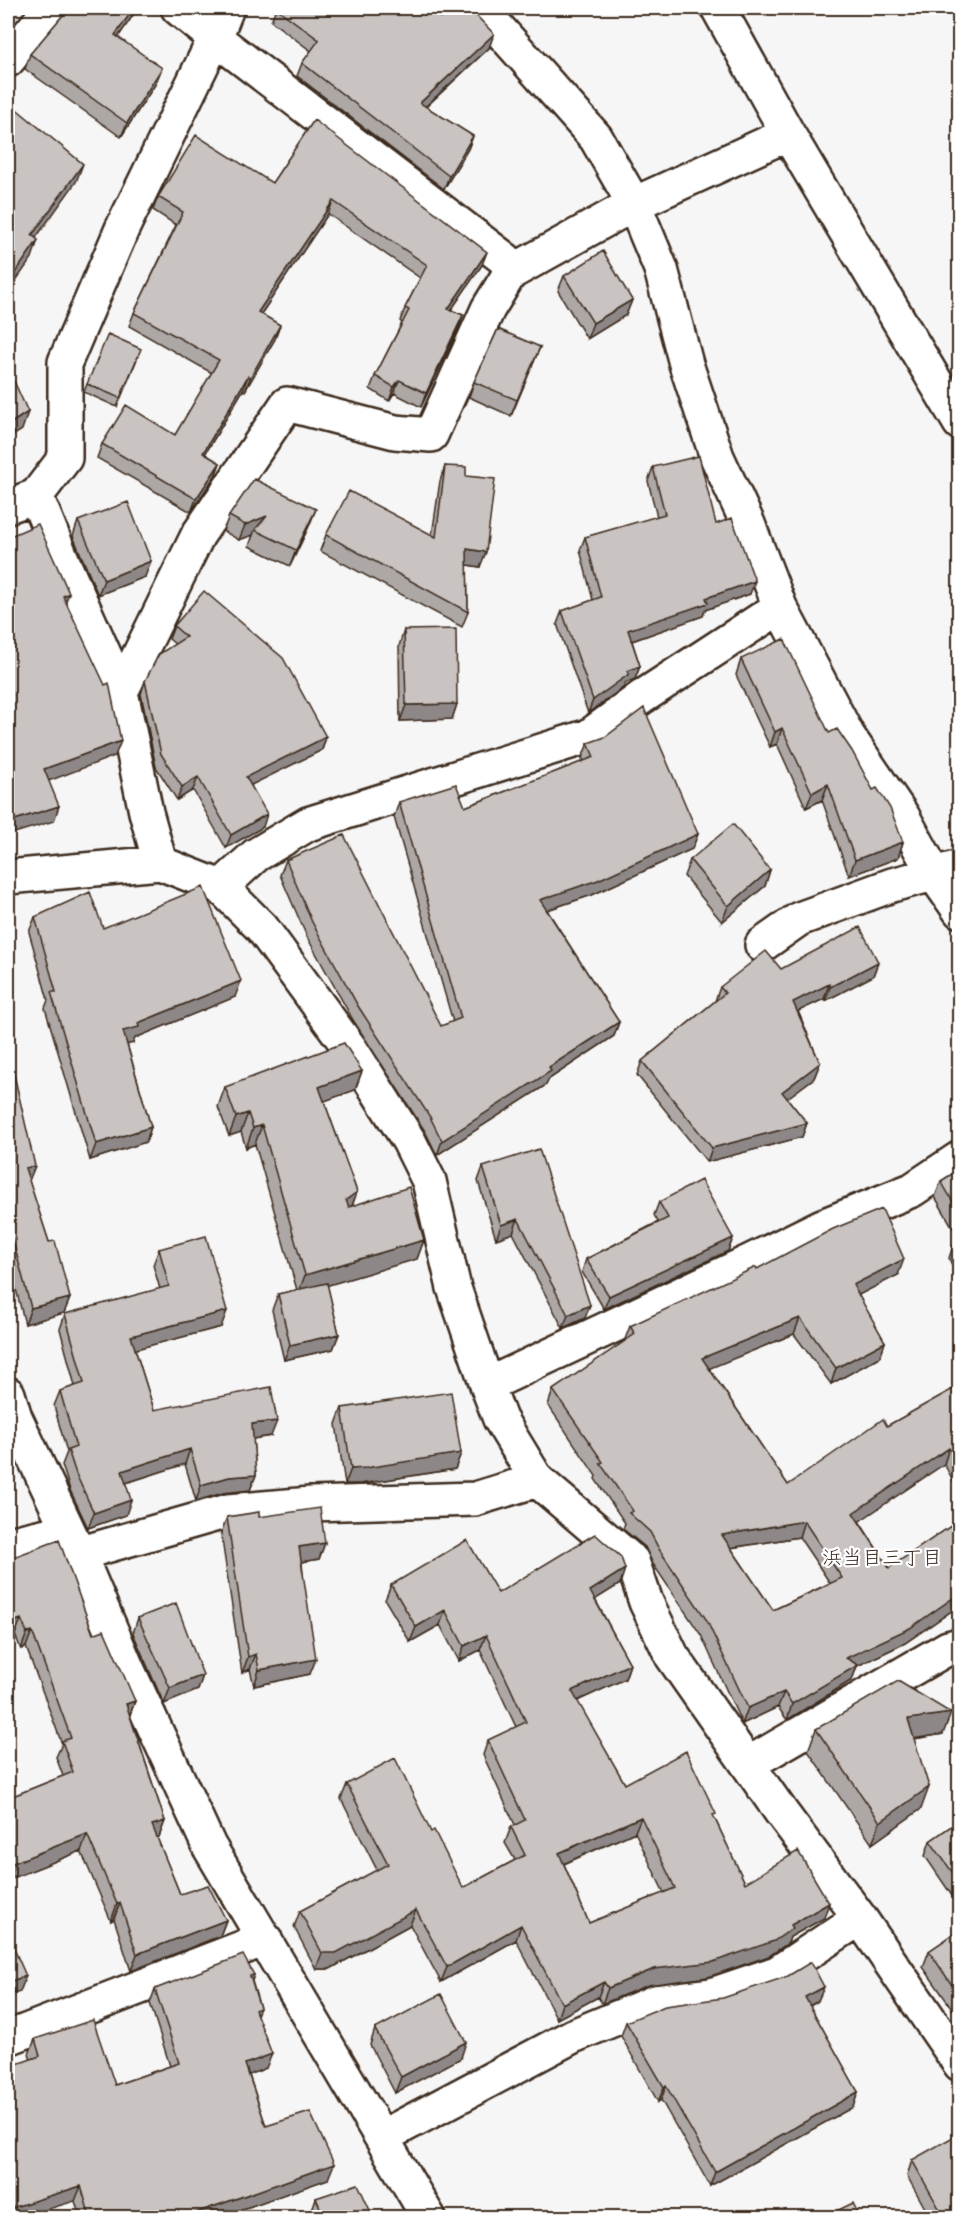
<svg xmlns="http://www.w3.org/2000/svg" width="967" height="2225" font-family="'Shantell Sans','Klee One',sans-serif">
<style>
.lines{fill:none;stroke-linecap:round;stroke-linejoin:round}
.minor-casing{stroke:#3b2a1e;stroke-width:38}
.minor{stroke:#fff;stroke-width:33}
.wall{fill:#ada8a6;stroke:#3b2a1e;stroke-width:1.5;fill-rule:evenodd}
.shaded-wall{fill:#8d8887;stroke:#3b2a1e;stroke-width:1.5}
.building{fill:#c9c3c1;stroke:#3b2a1e;stroke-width:1.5;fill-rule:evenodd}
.labels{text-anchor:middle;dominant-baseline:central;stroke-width:4.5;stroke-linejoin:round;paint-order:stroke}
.neighbourhood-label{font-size:20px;fill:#3b2a1e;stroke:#fff}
</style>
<rect width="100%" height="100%" fill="#f7f6f6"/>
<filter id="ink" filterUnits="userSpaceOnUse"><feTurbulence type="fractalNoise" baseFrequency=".0167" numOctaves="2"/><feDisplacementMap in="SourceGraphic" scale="12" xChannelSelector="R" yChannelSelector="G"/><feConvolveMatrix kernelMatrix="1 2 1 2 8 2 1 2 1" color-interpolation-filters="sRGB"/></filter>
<g filter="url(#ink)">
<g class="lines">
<g class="minor-casing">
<path id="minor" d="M178 8 215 38 506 260 510 273
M480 8 596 138 634 204 788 134
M718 8 788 134 960 423
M8 60 51 8
M36 496 66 569 121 692 146 812 160 863
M8 506 36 496 65 458V362L122 229 215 38 227 8
M121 692 198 535 287 404 395 432 431 435 488 309 510 273 634 204 661 269 686 364 717 457 748 524 780 607 848 736 903 817 934 874 960 911
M8 877 160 863 221 887 262 928 352 1051 409 1141 429 1181 454 1288 487 1385 500 1419 537 1480 632 1561 646 1602 672 1656 781 1812 860 1918 960 2064
M221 887 256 855 308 824 589 736 642 697 780 607
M762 945 799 919 892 885 960 867
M487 1385 749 1262 820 1227 912 1190 960 1158
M8 1394 15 1417 76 1547 127 1668 209 1846 429 2218
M8 1544 68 1530
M78 1554 228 1511 311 1504 475 1499 537 1480
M748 1764 948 1648 960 1645
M8 2038 265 1939
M382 2137 573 2036 655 2002 712 1995 777 1973 860 1918"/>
</g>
<use href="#minor" class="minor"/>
</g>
<path class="wall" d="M69 8H138L118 37 156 83 121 137 25 69 30 54Z
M276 8 442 18 489 48 426 107 473 136 468 149 444 189 297 76 302 63 311 51 271 21Z
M314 120 482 265 451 310 463 315 458 329 421 407 394 393 389 401 370 389 375 376 402 323 400 321 405 308 420 278 328 214 261 314 280 325 275 339 245 391 243 390 205 454 220 463 215 476 191 512 97 458 102 444 175 435 212 373 129 326 134 313 176 225 153 210 158 197 272 183Z
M564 276 632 300 626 315 587 339 558 291Z
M540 347 511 416 469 397 474 382Z
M138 357 117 407 84 392 87 384Z
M445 466 466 476 480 567 467 565 468 612 462 627 320 551 326 535H432L440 481Z
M653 467 716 524 750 594 705 610 703 616 632 641 640 666 635 679 625 683 624 687 588 713 557 624 562 611 593 600 580 550 585 537 657 517 648 481Z
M229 516 310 524 290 566 249 546 253 535 239 540 223 531Z
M78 521 145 577 98 595 73 536Z
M174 626 326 737 322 750 251 785 263 827 226 848 193 790 177 800 156 767 141 694 145 681 175 644 169 639Z
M404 630 457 704 452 719 400 721 399 646Z
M741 659 829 733 873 790 903 842 898 858 849 876 822 800 806 808 777 744 770 747 736 675Z
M588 743 698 834 692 849 592 895 547 910 619 1022 614 1036 549 1079 546 1085 437 1155 425 1131 353 1020 307 937 280 875 286 860 441 1026 453 1022 394 817 399 802 465 807 584 761 582 758Z
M690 860 770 870 765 886 722 922 684 876Z
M35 917 103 928 235 997 135 1038 133 1043 127 1044 151 1127 146 1142 90 1160 45 1008 48 1000 29 932Z
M878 962 873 976 825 1001 824 999 798 1011 820 1063 814 1078 787 1098 807 1123 802 1137 707 1162 637 1075 642 1061 715 1001 720 987 781 969Z
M8 1048 29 1181 49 1242 70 1298 64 1313 25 1324 8 1258Z
M362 1071 355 1090 324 1101 357 1192 352 1206 424 1240 417 1259 327 1285 339 1334 333 1349 284 1360 272 1310 278 1294 297 1290 255 1144 246 1148 241 1132 229 1136 218 1107 225 1087Z
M483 1167 585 1318 563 1328 513 1233 496 1239 478 1181Z
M960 1169V1240L935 1197 941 1181Z
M659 1202 733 1238 728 1251 604 1309 582 1272 586 1259 658 1222 654 1215Z
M960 1241V1286L949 1258 954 1243Z
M159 1249 221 1327 135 1349 154 1410 271 1436 253 1439 256 1475 250 1490 223 1493 196 1501 185 1464 126 1483V1515L88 1528 70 1490 62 1465 67 1452 54 1406 60 1391 75 1386 60 1329 65 1314 160 1289 153 1265Z
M757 1269 898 1275 858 1295 885 1342 880 1357 831 1384 794 1334 709 1368 788 1485 887 1426 960 1385V1493L944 1464 859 1521 889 1568 960 1520V1605L905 1643 857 1666 852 1680 787 1720 778 1707 742 1724 701 1635 653 1564 645 1547 623 1529 625 1523 595 1479 596 1476 548 1405 553 1390 624 1342 630 1326ZM799 1537 830 1583 773 1610 731 1548Z
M342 1408 461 1453 455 1469 360 1484H345L336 1424Z
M227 1517H259L325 1543 319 1559 302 1562 310 1674 254 1686 250 1669 242 1673 221 1533Z
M8 1559 93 1634 135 1701 130 1715 165 1821 159 1837 157 1838 180 1894 226 1920 220 1936 131 1971 114 1919 111 1921 81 1851 8 1880V1798L63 1776 56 1757 62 1744 26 1647 21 1649 15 1635Z
M620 1584 595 1599 630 1664 625 1679 577 1701 625 1784 715 1819 745 1883 824 1918 790 1937 788 1943 769 1956 708 1977 648 1985 602 2004 598 1997 557 2019 516 1940 441 1982 410 1925 330 1969H316L294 1927 300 1911 377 1870 341 1799 347 1784 431 1832 463 1888 515 1860 505 1843 511 1827 515 1825 483 1755 488 1740 516 1727 480 1650 459 1661 440 1625 410 1642 385 1600 391 1585 498 1593ZM635 1832 664 1893 589 1923 564 1864Z
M138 1618 203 1675 198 1690 164 1704 133 1633Z
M816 1729 943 1734 914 1739 921 1809 872 1844 808 1751Z
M960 1820V1906H959L925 1856 930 1841Z
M960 1930V2020L923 1967 929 1951Z
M254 1975 252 1981 260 2008 257 2015 266 2068 249 2075 266 2126 328 2179 220 2217H80L29 2054 35 2039 115 2085 170 2066 150 2003 155 1989Z
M818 2001 810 2006 858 2092 853 2107 710 2186 661 2100 658 2102 621 2036 626 2022Z
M375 2029 461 2058 395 2093 370 2045Z
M912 2160 960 2217H930L907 2176Z
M316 2198 373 2217H313L311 2213Z"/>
<path class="shaded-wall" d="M134 8H138L110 49 115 35Z
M494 34 489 48 415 116 420 103Z
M162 68 156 83 121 137 127 123Z
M473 136 468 149 444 189 449 176Z
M83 164 76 182 25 253 32 235Z
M333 201 328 214 253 326 258 312Z
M38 240 32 258 8 292V283Z
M487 252 482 265 443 322 448 309Z
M632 300 626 315 587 339 593 323Z
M463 315 458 329 421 407 426 393Z
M280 325 275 339 245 391 250 378Z
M540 347 534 362 511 416 517 400Z
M248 376 243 390 198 466 203 453Z
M399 380 394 393 389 401 394 387Z
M28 412 22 430 8 439V425Z
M220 463 215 476 191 512 196 499Z
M316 509 310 524 290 566 296 550Z
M267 516 255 530 253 535 239 540 245 525Z
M467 549 486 552 480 567 461 564Z
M151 561 145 577 98 595 104 580Z
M755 581 750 594 705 610 703 616 623 644 628 630 706 598Z
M69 593 63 609V596Z
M640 666 635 679 625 683 624 687 588 713 593 700 627 671Z
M457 704 452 719 400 721 406 705Z
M782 728 777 744 770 747 775 732Z
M326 737 322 750 241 790 246 777Z
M121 741 115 756 38 785 44 769Z
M198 777 193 790 177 800 182 787Z
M828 784 822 800 806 808 812 793Z
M59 806 54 821 8 835V822Z
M267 814 263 827 226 848 231 835Z
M698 834 692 849 592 895 535 914 540 900Z
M903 842 898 858 849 876 855 860Z
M770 870 765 886 722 922 728 906Z
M878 962 873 976 825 1001 830 987Z
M241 981 235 997 135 1038 133 1043 118 1047 123 1031 138 1023Z
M829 984 824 999 788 1016 793 1002Z
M619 1022 614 1036 549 1079 546 1085 437 1155 442 1141 549 1067Z
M820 1063 814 1078 777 1106 782 1092Z
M362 1071 355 1090 311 1106 319 1087Z
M248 1113 241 1132 229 1136 236 1117Z
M807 1123 802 1137 707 1162 712 1148Z
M262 1125 255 1144 246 1148 253 1128Z
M151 1127 146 1142 90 1160 96 1144Z
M35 1166 29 1181 25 1168Z
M357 1192 350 1211 346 1200Z
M518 1219 513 1233 496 1239 501 1225Z
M12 1237 8 1249V1239Z
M733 1238 728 1251 604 1309 609 1296Z
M424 1240 417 1259 298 1294 305 1275Z
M904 1259 898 1275 847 1301 853 1285Z
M70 1298 64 1313 25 1324 31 1308Z
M590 1305 585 1318 563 1328 568 1315Z
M227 1311 221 1327 125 1352 131 1336Z
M800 1318 794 1334 696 1374 702 1358Z
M339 1334 333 1349 284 1360 290 1345Z
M885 1342 880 1357 831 1384 836 1368Z
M277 1421 271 1436 246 1440 252 1424Z
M949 1448 944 1464 848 1529 853 1513Z
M190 1449 185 1464 116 1486 122 1471Z
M461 1453 455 1469 360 1484H345L351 1469Z
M256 1475 250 1490 223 1493 196 1501 201 1485 229 1477Z
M131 1500 126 1515 88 1528 94 1513Z
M804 1521 799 1537 716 1550 722 1535Z
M325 1543 319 1559 294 1563 299 1547Z
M625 1569 620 1584 585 1606 590 1591Z
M960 1593V1605L905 1643 857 1666 852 1680 787 1720 792 1704 846 1658Z
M445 1610 440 1625 410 1642 416 1627Z
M21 1619 15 1635 8 1638V1624Z
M32 1631 26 1647 21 1649 27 1633Z
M486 1635 480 1650 459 1661 464 1646Z
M256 1654 250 1669 242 1673 248 1657Z
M316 1659 310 1674 254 1686 259 1670Z
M630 1664 625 1679 566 1706 572 1691Z
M203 1675 198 1690 164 1704 170 1688Z
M784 1692 778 1707 742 1724 748 1708Z
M135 1701 129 1717 126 1704Z
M951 1713 943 1734 900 1741 908 1719Z
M929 1787 921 1809 872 1844 880 1822Z
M641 1817 635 1832 554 1868 559 1853Z
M165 1821 159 1837 146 1842 152 1825Z
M87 1834 81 1851 8 1880V1865Z
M120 1903 114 1919 111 1921 117 1904Z
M829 1903 824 1918 790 1937 788 1943 769 1956 708 1977 648 1985 602 2004 608 1988 654 1969 791 1925Z
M416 1910 410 1925 330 1969H316L322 1953Z
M226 1920 220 1936 131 1971 137 1954Z
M521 1925 516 1940 441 1982 447 1967Z
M26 1976 20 1992 8 1996V1982Z
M604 1982 598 1997 557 2019 562 2004Z
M824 1987 818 2001 800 2011 805 1997Z
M466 2042 461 2058 395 2093 401 2077Z
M272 2054 266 2068 240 2079 245 2064Z
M666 2086 661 2100 658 2102 664 2087Z
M858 2092 853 2107 710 2186 715 2172Z
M334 2164 328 2179 220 2217H184Z
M81 2186 75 2201 22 2217H8V2209Z"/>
<path class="building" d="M69 8H134L115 35 162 68 127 123 30 54Z
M276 8H427L442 18 453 8H469L494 34 420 103 473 136 449 176 302 63 319 40Z
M8 102 83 164 32 235 38 240 8 283Z
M314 120 487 252 448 309 463 315 426 393 399 380 394 387 375 376 409 310 405 308 427 265 333 201 258 312 280 325 250 378 248 376 203 453 220 463 196 499 102 444 126 405 175 435 219 360 134 313 183 212 158 197 196 135 272 183Z
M603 251 632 300 593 323 564 276Z
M498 329 540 347 517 400 474 382Z
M108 334 141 349 120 398 87 384Z
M8 368 28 412 8 425Z
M699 456 716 524 732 518 755 581 706 598 708 603 628 630 640 666 627 671 629 674 593 700 562 611 601 597 585 537 665 514 653 467Z
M445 466 466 467V476L495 479 486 552 467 549 468 612 326 535 349 491 436 537Z
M254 479 316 509 296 550 255 530 267 516 245 525 229 516Z
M128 502 151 561 104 580 78 521Z
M38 524 69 593 63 596 105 685 109 683 121 741 44 769 59 806 8 822V537Z
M204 591 283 658 326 737 246 777 267 814 231 835 198 777 182 787 161 754 145 681 159 654 186 637 174 626Z
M456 629 457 704 406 705 404 630Z
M784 639 829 733 837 729 852 751 873 790 877 788 890 808 903 842 855 860 828 784 812 793 782 728 775 732 741 659Z
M644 708 698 834 598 880 540 900 619 1022 549 1067 551 1071 442 1141 430 1117 358 1006 312 922 286 860 344 835 441 1026 461 1018 399 802 456 784 465 807 594 757 588 743 605 737Z
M733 824 770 870 728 906 690 860Z
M203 887 241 981 138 1023 139 1027 123 1031 151 1127 96 1144 51 992H56L35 917 90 892 103 928Z
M860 927 878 962 830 987 829 984 793 1002 820 1063 782 1092 807 1123 712 1148 642 1061 725 993 720 987 766 951 781 969Z
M344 1043 362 1071 319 1087 357 1192 346 1200 349 1207 409 1187 424 1240 305 1275 262 1125 253 1128 248 1113 236 1117 225 1087Z
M8 1048 35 1166 25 1168 49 1242 55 1241 70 1298 31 1308 12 1237 8 1239Z
M539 1149 590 1305 568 1315 518 1219 501 1225 483 1167Z
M960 1169V1214L941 1181Z
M701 1180 733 1238 609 1296 586 1259 668 1218 659 1202Z
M882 1209 904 1259 853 1285 885 1342 836 1368 800 1318 702 1358 788 1485 883 1419 887 1426 960 1385V1467L949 1448 853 1513 889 1568 960 1520V1593L910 1628 846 1658 858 1665 792 1704 784 1692 748 1708 706 1619 659 1549 650 1532 629 1513 633 1511 600 1463 603 1462 553 1390 635 1334 630 1326 756 1267 757 1269 833 1229ZM804 1521 842 1578 773 1610 722 1535Z
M206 1236 227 1311 131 1336 154 1410 271 1387 277 1421 252 1424 256 1475 229 1477 201 1485 190 1449 122 1471 131 1500 94 1513 76 1474 68 1450 76 1447 60 1391 84 1383 65 1314 169 1286 159 1249Z
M960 1241V1256L954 1243Z
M327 1283 339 1334 290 1345 278 1294Z
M451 1392 461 1453 366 1468 351 1469 342 1408Z
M320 1508 325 1543 299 1547 316 1659 259 1670 256 1654 248 1657 227 1517 259 1512V1517Z
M595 1534 621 1557 625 1569 590 1591 630 1664 572 1691 625 1784 686 1751 716 1814 713 1815 745 1883 798 1851 829 1903 791 1925 793 1928 774 1941 713 1962 654 1969 608 1988 604 1982 562 2004 521 1925 447 1967 416 1910 336 1953H322L300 1911 388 1864 347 1784 395 1758 431 1832 434 1830 463 1888 525 1855 511 1827 525 1820 488 1740 526 1722 486 1635 464 1646 445 1610 416 1627 391 1585 467 1540 498 1593ZM641 1817 675 1888 589 1923 559 1853Z
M59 1540 93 1634 104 1630 135 1701 126 1704 165 1821 152 1825 180 1894 208 1885 226 1920 137 1954 120 1903 117 1904 87 1834 8 1865V1798L73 1772 62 1741 71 1738 32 1631 27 1633 21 1619 8 1624V1559Z
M176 1603 203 1675 170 1688 138 1618Z
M898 1681 951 1713 908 1719 929 1787 880 1822 816 1729Z
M960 1820V1883L930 1841Z
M960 1930V1997L929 1951Z
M8 1935 26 1976 8 1982Z
M243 1955 254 1975 250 1976 260 2008 255 2010 272 2054 245 2064 266 2126 310 2112 334 2164 184 2217H90L81 2186 8 2209V2067L40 2056 35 2039 93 2020 115 2085 179 2063 155 1989Z
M811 1962 824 1987 805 1997 858 2092 715 2172 666 2086 664 2087 626 2022 665 2006 723 1998 788 1976Z
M441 1994 466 2042 401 2077 375 2029Z
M960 2133V2217H944L912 2160Z
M358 2184 373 2217H324L316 2198Z
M853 2203 860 2217H824Z"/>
</g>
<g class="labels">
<g class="neighbourhood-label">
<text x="882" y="1557">浜当目三丁目</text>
</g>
</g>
<rect width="967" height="2225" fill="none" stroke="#fff" stroke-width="30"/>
<rect x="15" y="15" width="937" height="2195" fill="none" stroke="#3b2a1e" stroke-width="2" filter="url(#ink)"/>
</svg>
